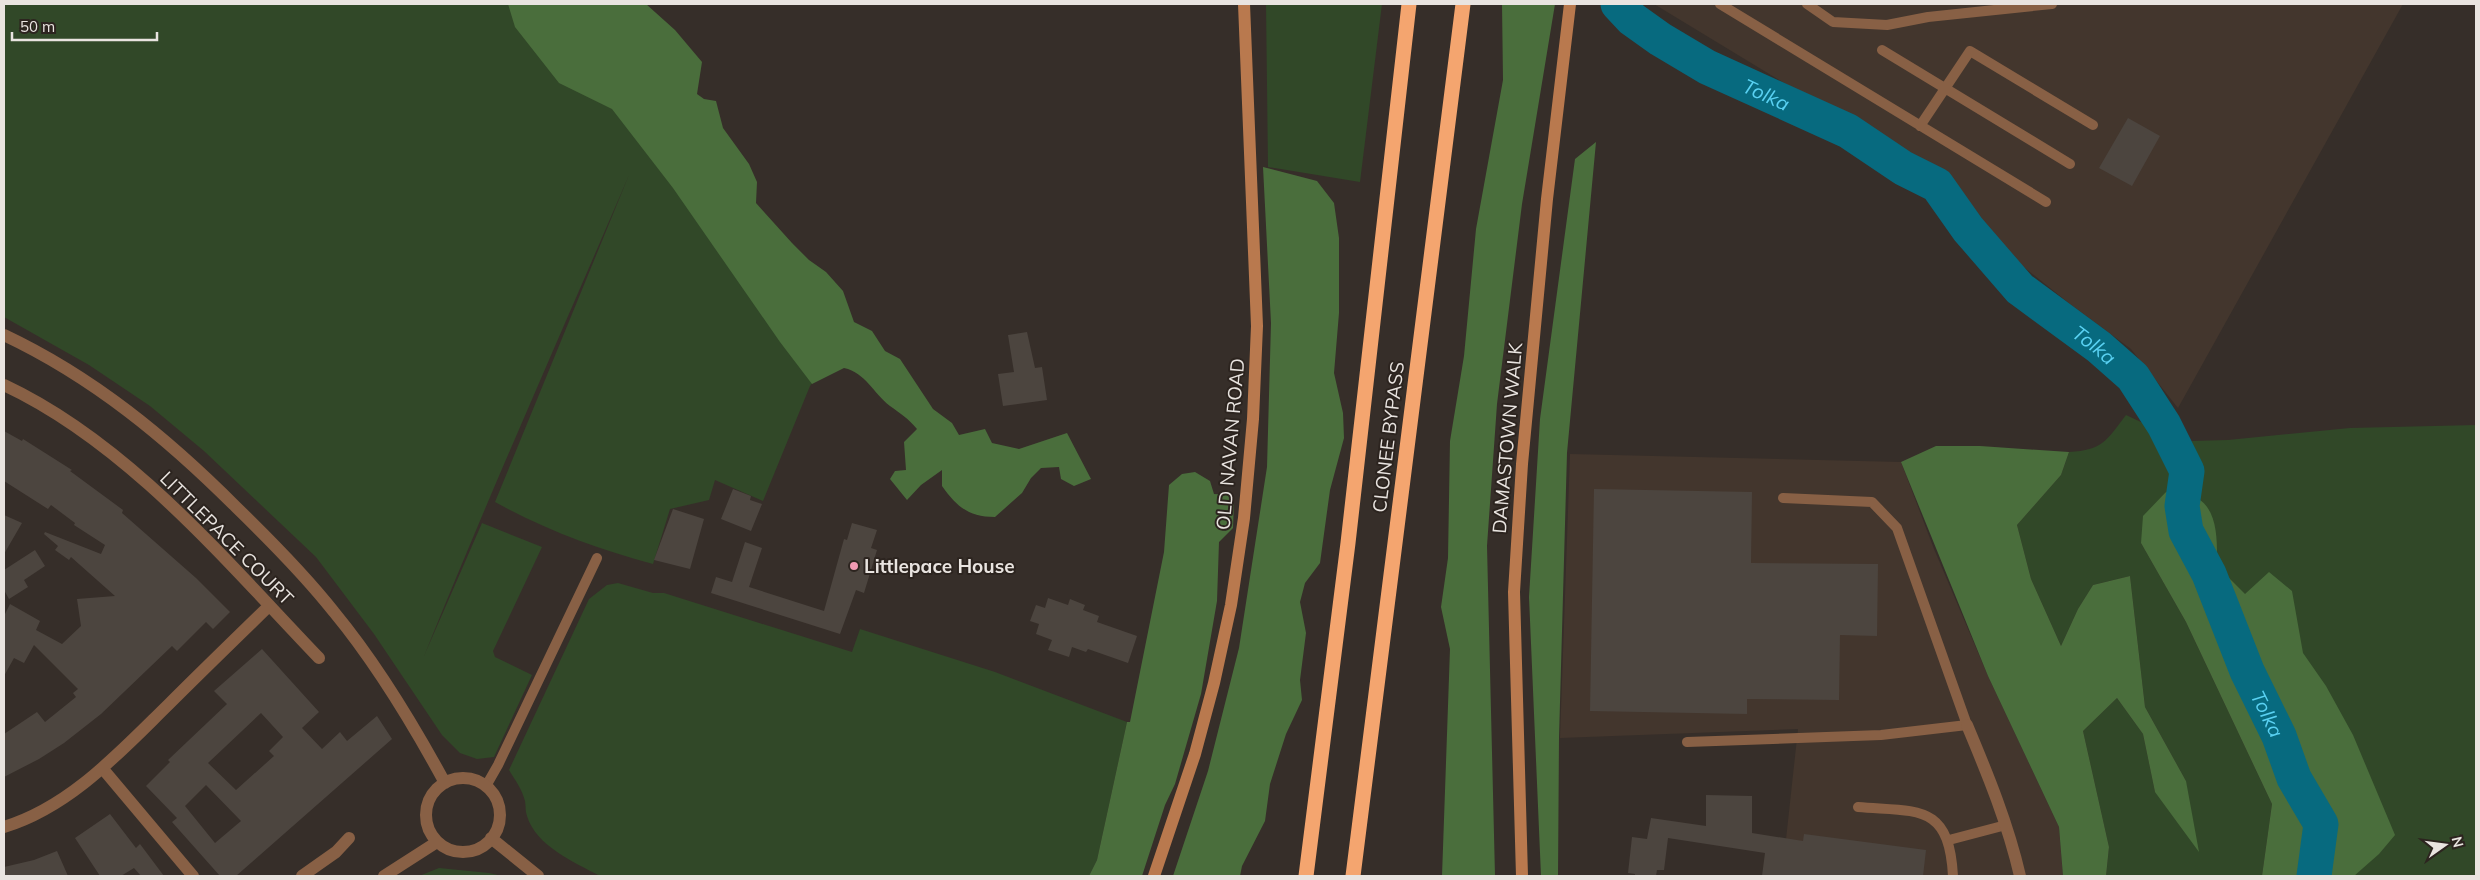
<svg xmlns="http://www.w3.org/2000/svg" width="2480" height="880" font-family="Mulish,sans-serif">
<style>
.built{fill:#43362d}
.green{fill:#314828}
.forest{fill:#4a6e3c}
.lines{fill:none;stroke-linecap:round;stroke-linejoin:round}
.river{stroke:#076a7f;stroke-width:35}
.building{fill:#4c453f;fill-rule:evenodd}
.service{stroke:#886045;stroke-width:10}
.minor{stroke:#886045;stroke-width:12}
.tertiary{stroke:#886045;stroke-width:12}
.secondary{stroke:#b9794e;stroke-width:12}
.motorway{stroke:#f4a56f;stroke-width:15}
.poi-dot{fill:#f19ab3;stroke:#2c241f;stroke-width:2}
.labels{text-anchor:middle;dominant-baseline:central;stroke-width:4;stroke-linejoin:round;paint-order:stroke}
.street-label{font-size:19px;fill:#e9e4e0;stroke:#2c241f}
.poi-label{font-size:19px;font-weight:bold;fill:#e9e4e0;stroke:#2c241f;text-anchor:start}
.water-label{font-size:20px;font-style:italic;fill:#59d1f2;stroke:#2c241f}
</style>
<rect width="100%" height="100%" fill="#362e29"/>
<path class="built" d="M1654 4H2403L2178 408 2131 349 2070 304 2000 248 1946 181Z
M1570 454 1901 462 1934 549 1988 676 2059 827 2063 876H1782L1798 729 1560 738Z"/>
<path class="green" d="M4 4H550L838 350 810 386 763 501 715 480 709 500 670 509 653 564C598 549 545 530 495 502L629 175C560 336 489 495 424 656L482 523 542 547 493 651 495 657 532 675 494 757 477 759 460 753 442 735 374 634 316 557 204 451 150 406 89 365 4 317Z
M1266 4H1382L1360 182 1268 167Z
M2126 415 2143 423 2168 459 2175 494 2166 492 2141 543 2186 622 2272 804 2262 876H2106L2109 847 2083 731 2117 698 2143 734 2155 792 2186 781 2145 707 2130 576 2093 585 2078 609 2061 646 2031 579 2017 525 2061 475 2069 452C2103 450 2106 441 2126 415Z
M2476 425V876H2332L2196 525 2192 441 2228 440 2350 428Z
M618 583 653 593H664L852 652 860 629 995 672 1127 722 1097 860 1089 876H600C574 862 536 846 527 816 525 811 526 806 525 801 522 789 515 780 509 770L589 599 607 585Z
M439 868 489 873 502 876H419Z"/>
<path class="forest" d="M508 4H646L675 30 702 62 697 94 704 99 716 101 723 128 749 164 757 182 756 203 792 243 809 260 826 272 843 291 854 322 872 331 885 351 900 359 933 409 952 423 959 435 985 429 992 443 1019 449 1067 433 1091 479 1074 486 1061 479 1059 467 1041 468 1031 478 1022 493 995 517C969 517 957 507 942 486V470L921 485 907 500 890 479 895 471 906 470 904 442 917 429C908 418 901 414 890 406 873 393 866 373 844 368L812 384 780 342 673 188 612 109 559 83 515 27Z
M1502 4H1555L1522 204 1497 404 1487 546 1495 876H1442L1450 649 1441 607 1448 558 1450 441 1464 356 1476 229 1503 80Z
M1596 142 1567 453 1559 738 1558 876H1541L1529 597 1540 419 1575 159Z
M1263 167 1317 181 1334 203 1339 238V313L1334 373 1343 413 1344 438 1330 490 1320 563 1305 583 1300 602 1306 633 1300 680 1302 700 1286 734 1270 784 1265 821 1242 866 1240 876H1173L1208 771 1239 648 1267 467 1271 323Z
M1936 446H1980L2069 452 2061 475 2017 525 2031 579 2061 646 2078 609 2093 585 2130 576 2145 707 2186 781 2199 852 2155 792 2143 734 2117 698 2083 731 2109 847 2106 876H2063L2059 827 1988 676 1901 462Z
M1195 472 1210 481 1214 494 1229 495 1234 501 1233 528 1219 542 1217 601 1201 694 1175 784 1165 805 1142 876H1089L1097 860 1127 722H1130L1164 552 1169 485 1182 474Z
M2166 492C2175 494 2189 494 2197 498 2219 510 2217 544 2217 566L2245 594 2269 572 2292 591 2303 653 2326 686 2353 735 2395 835 2379 854 2354 876H2262L2272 804 2186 622 2141 543 2143 516Z"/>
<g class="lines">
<path class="river" id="s1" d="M1618 4 1632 19 1660 39 1707 67 1848 131 1903 168 1937 185 1968 229 2020 289 2099 347 2133 377 2164 425 2187 471 2182 506 2186 531 2209 574 2247 671 2279 736 2294 778 2321 824 2314 876"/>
</g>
<path class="building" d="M2128 118 2160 136 2132 186 2099 168Z
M1027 332 1035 368 1042 367 1047 400 1003 406 998 374 1014 372 1008 335Z
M4 431 22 441 23 439 72 470 70 471 123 510 122 513 196 578 230 612 213 629 206 622 177 651 172 646 101 714 64 743 39 759 4 777V734L37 712 45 722 76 697 73 693 78 689 34 645 24 663 14 658 4 676V616L10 604 40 621 36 630 62 644 81 626 77 599 115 596 71 557 69 560 55 550 58 546 44 534 45 532 101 554 105 545 74 525 75 523 51 505 48 509 4 481Z
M733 489 751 496 750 500 762 504 751 531 721 519Z
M1594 489 1752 492 1751 563 1878 564 1877 636 1840 635 1839 700 1747 699V714L1590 711Z
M673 509 704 519 690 569 654 560Z
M4 515 22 523 4 554Z
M852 523 877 530 871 548 877 550 864 593 856 590 840 634 711 593 716 577 732 582 745 542 762 548 749 587 824 611 844 539 847 540Z
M35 550 45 566 24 580 28 587 9 599 4 590V570Z
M1048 598 1068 605 1070 599 1085 605 1083 610 1099 616 1097 622 1137 636 1128 663 1088 649 1086 652 1072 647 1069 657 1048 650 1052 640 1036 634 1039 624 1030 621 1036 605 1045 608Z
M262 649 319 712 302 728 322 749 340 732 347 741 377 716 392 739 236 876H220L172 822 177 818 146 786 170 762 168 760 227 704 214 691ZM261 713 283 737 269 751 274 756 236 790 208 763ZM206 785 241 821 215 843 185 806Z
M1706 795 1752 796V833L1803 841 1804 834 1926 850 1923 876H1762L1765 853 1668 838 1664 870H1657L1656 876H1635V874L1628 873 1632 837 1647 839 1651 818 1706 826Z
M110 814 136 848 140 844 164 876H141L134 868 121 876H100L75 838Z
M57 851 68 876H4V867L34 860Z"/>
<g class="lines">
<path class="service" d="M1720 4 2046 202
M1807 4 1833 22 1887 25 1928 17 2052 4
M1882 50 2070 164
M1920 126 1970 51 2093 125
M1687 742 1881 735 1967 725 1897 528 1872 502 1783 498
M486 786 498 765 597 558
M1858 807C1918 812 1949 803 1953 876
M1949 840 2006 825"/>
<path class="minor" d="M4 385C128 443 226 561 319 658
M1967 725C1988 775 2008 824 2020 876
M103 769 193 876
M4 827C70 807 120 752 168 705 201 672 235 639 269 606
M302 876 336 852 349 838"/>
<path class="tertiary" d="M4 335C93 377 167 438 236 507 270 540 304 574 334 612 377 664 413 724 445 783
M426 815a37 37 0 1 1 74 0a37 37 0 1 1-74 0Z
M491 838 538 876
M384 876 437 842"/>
<path class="secondary" d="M1154 876 1195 754 1214 683 1231 605 1244 518 1253 419 1257 326 1244 4
M1522 876 1514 592 1522 464 1547 199 1570 4"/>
<path class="motorway" d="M1306 876 1348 543 1409 4
M1353 876 1463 4"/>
</g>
<circle class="poi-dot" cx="854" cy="566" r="5"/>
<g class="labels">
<g class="street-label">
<text transform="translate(1388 437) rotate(-83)">CLONEE BYPASS</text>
<text transform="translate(1507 438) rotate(-85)">DAMASTOWN WALK</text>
<text transform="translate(1230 444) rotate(-85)">OLD NAVAN ROAD</text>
<text transform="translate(227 538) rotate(45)">LITTLEPACE COURT</text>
</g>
<g class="poi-label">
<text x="864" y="566">Littlepace House</text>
</g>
<g class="water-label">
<text stroke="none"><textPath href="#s1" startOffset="175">Tolka</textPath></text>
<text stroke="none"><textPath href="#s1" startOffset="595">Tolka</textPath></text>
<text stroke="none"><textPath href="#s1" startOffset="1015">Tolka</textPath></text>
</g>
</g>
<rect width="2480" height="880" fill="none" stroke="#e9e4e0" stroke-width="10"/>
<g transform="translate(2445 845) rotate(76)" stroke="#2c241f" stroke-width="4" paint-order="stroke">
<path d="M0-4L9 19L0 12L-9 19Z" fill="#e9e4e0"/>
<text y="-8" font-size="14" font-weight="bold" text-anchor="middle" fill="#e9e4e0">N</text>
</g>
<path d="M12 32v8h145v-8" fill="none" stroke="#e9e4e0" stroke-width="2.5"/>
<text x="20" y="32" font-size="15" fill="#e9e4e0" stroke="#2c241f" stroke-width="4" paint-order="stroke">50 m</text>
</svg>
